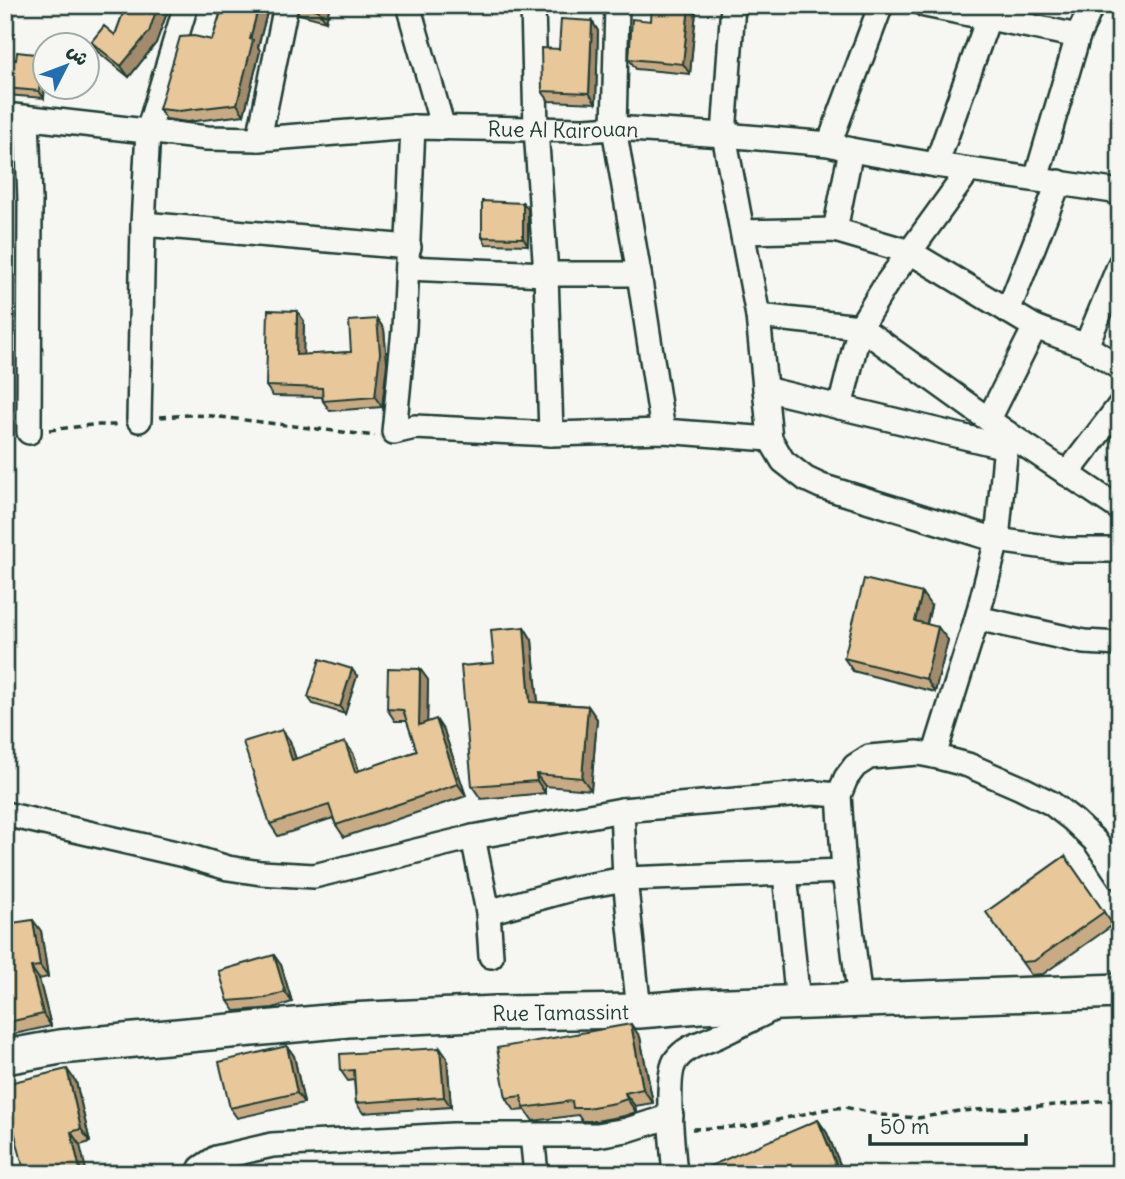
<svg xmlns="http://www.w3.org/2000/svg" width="1125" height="1179" font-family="Delius,'Playpen Sans Arabic',sans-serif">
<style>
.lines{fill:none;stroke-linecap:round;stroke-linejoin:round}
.street-casing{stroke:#1f3d34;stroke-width:28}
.secondary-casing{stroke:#1f3d34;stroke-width:38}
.path{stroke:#1f3d34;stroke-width:3.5;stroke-dasharray:7 5;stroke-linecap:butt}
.street{stroke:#f6f6f2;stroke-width:23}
.secondary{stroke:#f6f6f2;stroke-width:33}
.wall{fill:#c8ab84;stroke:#1f3d34;stroke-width:2}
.shaded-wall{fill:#a28b6c;stroke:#1f3d34;stroke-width:2}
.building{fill:#e8c79a;stroke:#1f3d34;stroke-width:2}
.labels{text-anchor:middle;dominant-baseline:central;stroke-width:7;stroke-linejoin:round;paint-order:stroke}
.street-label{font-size:21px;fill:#1f3d34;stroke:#f6f6f2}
</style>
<rect width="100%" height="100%" fill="#f6f6f2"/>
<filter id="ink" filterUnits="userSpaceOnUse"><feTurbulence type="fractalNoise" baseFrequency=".0143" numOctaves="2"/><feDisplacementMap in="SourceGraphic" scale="14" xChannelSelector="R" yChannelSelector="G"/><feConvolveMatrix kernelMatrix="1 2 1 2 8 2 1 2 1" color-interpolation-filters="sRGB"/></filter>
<g filter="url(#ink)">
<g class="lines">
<g class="street-casing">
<g id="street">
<path d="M408 5 443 128"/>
<path d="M533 5 536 129 546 274 551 434"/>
<path d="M617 5 614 128 639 274 663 431"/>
<path d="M733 5 724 135 758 316 770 439 783 461 806 479 821 486 997 540 1067 550H1120"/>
<path d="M925 5 1078 36"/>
<path id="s1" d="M5 115 207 138 259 139 413 127 584 130 614 128 724 135 829 144 851 150 936 165 1120 192"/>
<path d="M27 118 30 201 29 432"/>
<path d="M413 127 404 329 394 432 415 427 551 434 663 431 770 439"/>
<path d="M259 139 286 5"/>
<path d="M829 144 881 5"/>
<path d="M936 165 993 5"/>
<path d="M1036 179 1078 36 1092 5"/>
<path d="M143 224 409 247"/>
<path d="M835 230 851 150"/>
<path d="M743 232 835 230 910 252 1035 327 1086 346 1120 368"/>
<path d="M407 268 546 274H639"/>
<path d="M1008 311 1059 182"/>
<path d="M758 316 860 327 1007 433 1120 509"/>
<path d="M1086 346 1120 264"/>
<path d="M765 389 1006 447"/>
<path d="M840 407 860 327 885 286 969 170"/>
<path d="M989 419 1035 327"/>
<path d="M139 420 143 224 148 131 186 5"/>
<path d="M1067 474 1120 405"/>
<path d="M977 618 1084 642 1120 644"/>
<path d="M934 756 977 618 997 540 1007 433"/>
<path d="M622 810 625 879 639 1011"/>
<path d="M5 814 184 855 228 868 261 873 314 876 473 837 622 810 814 793 839 795"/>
<path d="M473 837 488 912 491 956"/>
<path d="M785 874 798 1003"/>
<path d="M488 912 575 888 625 879 844 871"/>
<path d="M860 1001 844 871 839 795 846 778 855 766 869 757 918 753 934 756 968 765 1021 788 1051 803 1073 820 1095 841 1120 878"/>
<path d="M532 1135 536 1174"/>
<path d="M198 1174 201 1168 216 1158 272 1145 453 1135H597L627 1130 671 1116"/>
<path d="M675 1174C673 1151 664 1076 676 1060 686 1046 703 1043 718 1036 737 1027 757 1017 776 1007"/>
</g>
</g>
<g class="secondary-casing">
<g id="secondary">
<path id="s2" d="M5 1057 60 1047 348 1020 496 1013 639 1011 700 1006 1120 991"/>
</g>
</g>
<path class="path" d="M160 417 188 415 212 416 375 436
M49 430 92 425H118
M692 1129 750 1126 822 1110 844 1107 882 1115 918 1118 959 1111 1072 1104 1107 1100 1120 1102"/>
<use href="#street" class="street"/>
<use href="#secondary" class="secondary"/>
</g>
<path class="wall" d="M126 5H171L169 10H168L156 43 129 77 98 52 91 42 115 35Z
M198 5H272H269L258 47 260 51 244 115 187 122 166 119 159 109 212 40 220 14 200 8Z
M293 5H330L326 21 299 14Z
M696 11 690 74 636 69 629 59 651 21Z
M592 21 598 31 596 103 549 101 542 91 559 49Z
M5 58 16 60 46 59 44 98 6 95 5 93Z
M523 203 528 209V245L486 244 482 237Z
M297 311 304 321 303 355 351 352 377 319 384 329 387 363 382 407 330 411 323 401 322 397 273 396 266 386Z
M931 606 927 624 948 640 935 692 853 671 844 658Z
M524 627 532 640 538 702 588 706 597 719 591 790 545 786V793L481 799 472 786 494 663Z
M420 669 428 680 427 722 444 731 466 796 344 837 336 825 333 818 278 836 270 824 282 730 290 741 296 759 353 753 359 771 417 751 407 721H395L387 709Z
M357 676 345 714 313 704 308 697Z
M1065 856 1113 925 1043 974 1031 975 986 912Z
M5 924 41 931 48 977 39 979 51 1026 5 1036Z
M281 965 292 1002 273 1008 235 1011 228 1001Z
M640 1037 653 1103 635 1106 636 1112 624 1116 596 1121H582L578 1115 533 1121 525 1110 515 1111 506 1098Z
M287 1046 294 1056 304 1103 237 1118 230 1108Z
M440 1048 447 1058 451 1107 363 1113 356 1103 354 1080 348 1081 341 1071Z
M76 1082 90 1142 80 1145 25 1174Z
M818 1120 827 1133 844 1174H697Z"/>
<path class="shaded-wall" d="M158 5H164L168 10 156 43 129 77 121 66Z
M165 5H171L169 10Z
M259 5H269L258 47 260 51 244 115 237 104 250 39Z
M320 5H330L326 21 318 10Z
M689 5H692L696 11 690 74 683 64Z
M592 21 598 31 596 103 589 93Z
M43 55 46 59 44 98 39 91Z
M523 203 528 209V245L523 238Z
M297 311 304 321 303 365 296 355Z
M377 319 384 329 387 363 382 407 375 397Z
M922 593 931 606 924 634 915 621Z
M524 627 532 640 539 714 530 702Z
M938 627 948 640 935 692 926 679Z
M352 669 357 676 345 714 340 707Z
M420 669 428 680 427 737 419 725Z
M588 706 597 719 591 790 582 778Z
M436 719 444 731 466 796 458 784Z
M282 730 290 741 300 772 292 760Z
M345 742 353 753 363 783 355 772Z
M536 774 545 786V793L537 781Z
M33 920 41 931 48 977 40 966Z
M274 955 281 965 292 1002 285 992Z
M31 967 39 979 51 1026 43 1014Z
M631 1024 640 1037 653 1103 643 1089Z
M287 1046 294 1056 304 1103 297 1093Z
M440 1048 447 1058 451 1107 444 1097Z
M67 1069 76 1082 90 1142 81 1129Z
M625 1093 635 1106 636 1112 627 1099Z
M818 1120 827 1133 844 1174 836 1164Z
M71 1132 80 1145 87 1174H81Z"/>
<path class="building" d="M126 5H158L149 32 121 66 91 42 104 26 115 35Z
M219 5H259L250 39 253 40 237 104 179 111 159 109 180 37 194 36 212 40 223 6Z
M299 5H320L318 10Z
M668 5H689L683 64 629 59 632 19 651 21 652 6 668 7Z
M561 19 592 21 589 93 542 91 541 48 559 49Z
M17 52 43 55 39 91 5 88V58L16 60Z
M482 201 523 203V238L482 237Z
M268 310 297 311 296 355 351 352 349 321 377 319 380 353 375 397 323 401 322 388 266 386Z
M864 579 922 593 915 621 938 627 926 679 844 658Z
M524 627 530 702 588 706 582 778 536 774 537 781 472 786 461 666 494 663 491 630Z
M320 659 352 669 340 707 308 697Z
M388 668 420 669 419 725 436 719 458 784 336 825 329 805 270 824 243 742 282 730 292 760 345 742 355 772 417 751 403 710 387 709Z
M1065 856 1104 912 1034 961 1022 962 986 912Z
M33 920 40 966 31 967 43 1014 5 1023V924Z
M274 955 285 992 266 998 228 1001 219 971Z
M631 1024 643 1089 625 1093 627 1099 615 1103 587 1108H573L572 1101 524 1108 521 1096 506 1098 497 1048Z
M287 1046 297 1093 230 1108 219 1062Z
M440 1048 444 1097 356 1103 354 1070 341 1071 340 1054Z
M67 1069 81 1129 71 1132 81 1174H25L5 1095V1084Z
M818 1120 836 1164 813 1174H697L696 1172Z"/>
</g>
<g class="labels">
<g class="street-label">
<text stroke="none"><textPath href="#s1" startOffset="560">Rue Al Kairouan</textPath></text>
<text stroke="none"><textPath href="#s2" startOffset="558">Rue Tamassint</textPath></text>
</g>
</g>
<rect width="1125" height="1179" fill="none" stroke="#f6f6f2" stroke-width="28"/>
<rect x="14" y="14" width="1097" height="1151" fill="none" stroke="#1f3d34" stroke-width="2.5" filter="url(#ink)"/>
<g transform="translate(66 66) rotate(48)"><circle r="33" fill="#f6f6f2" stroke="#a0aca6" stroke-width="2"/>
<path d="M0-5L12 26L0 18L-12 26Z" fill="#1f6fb2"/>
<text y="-10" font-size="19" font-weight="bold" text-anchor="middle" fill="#1f3d34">ش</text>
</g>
<path d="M870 1134v10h156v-10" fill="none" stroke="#1f3d34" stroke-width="3.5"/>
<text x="880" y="1134" font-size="21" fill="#1f3d34" stroke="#f6f6f2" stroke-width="5" paint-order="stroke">50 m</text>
</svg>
